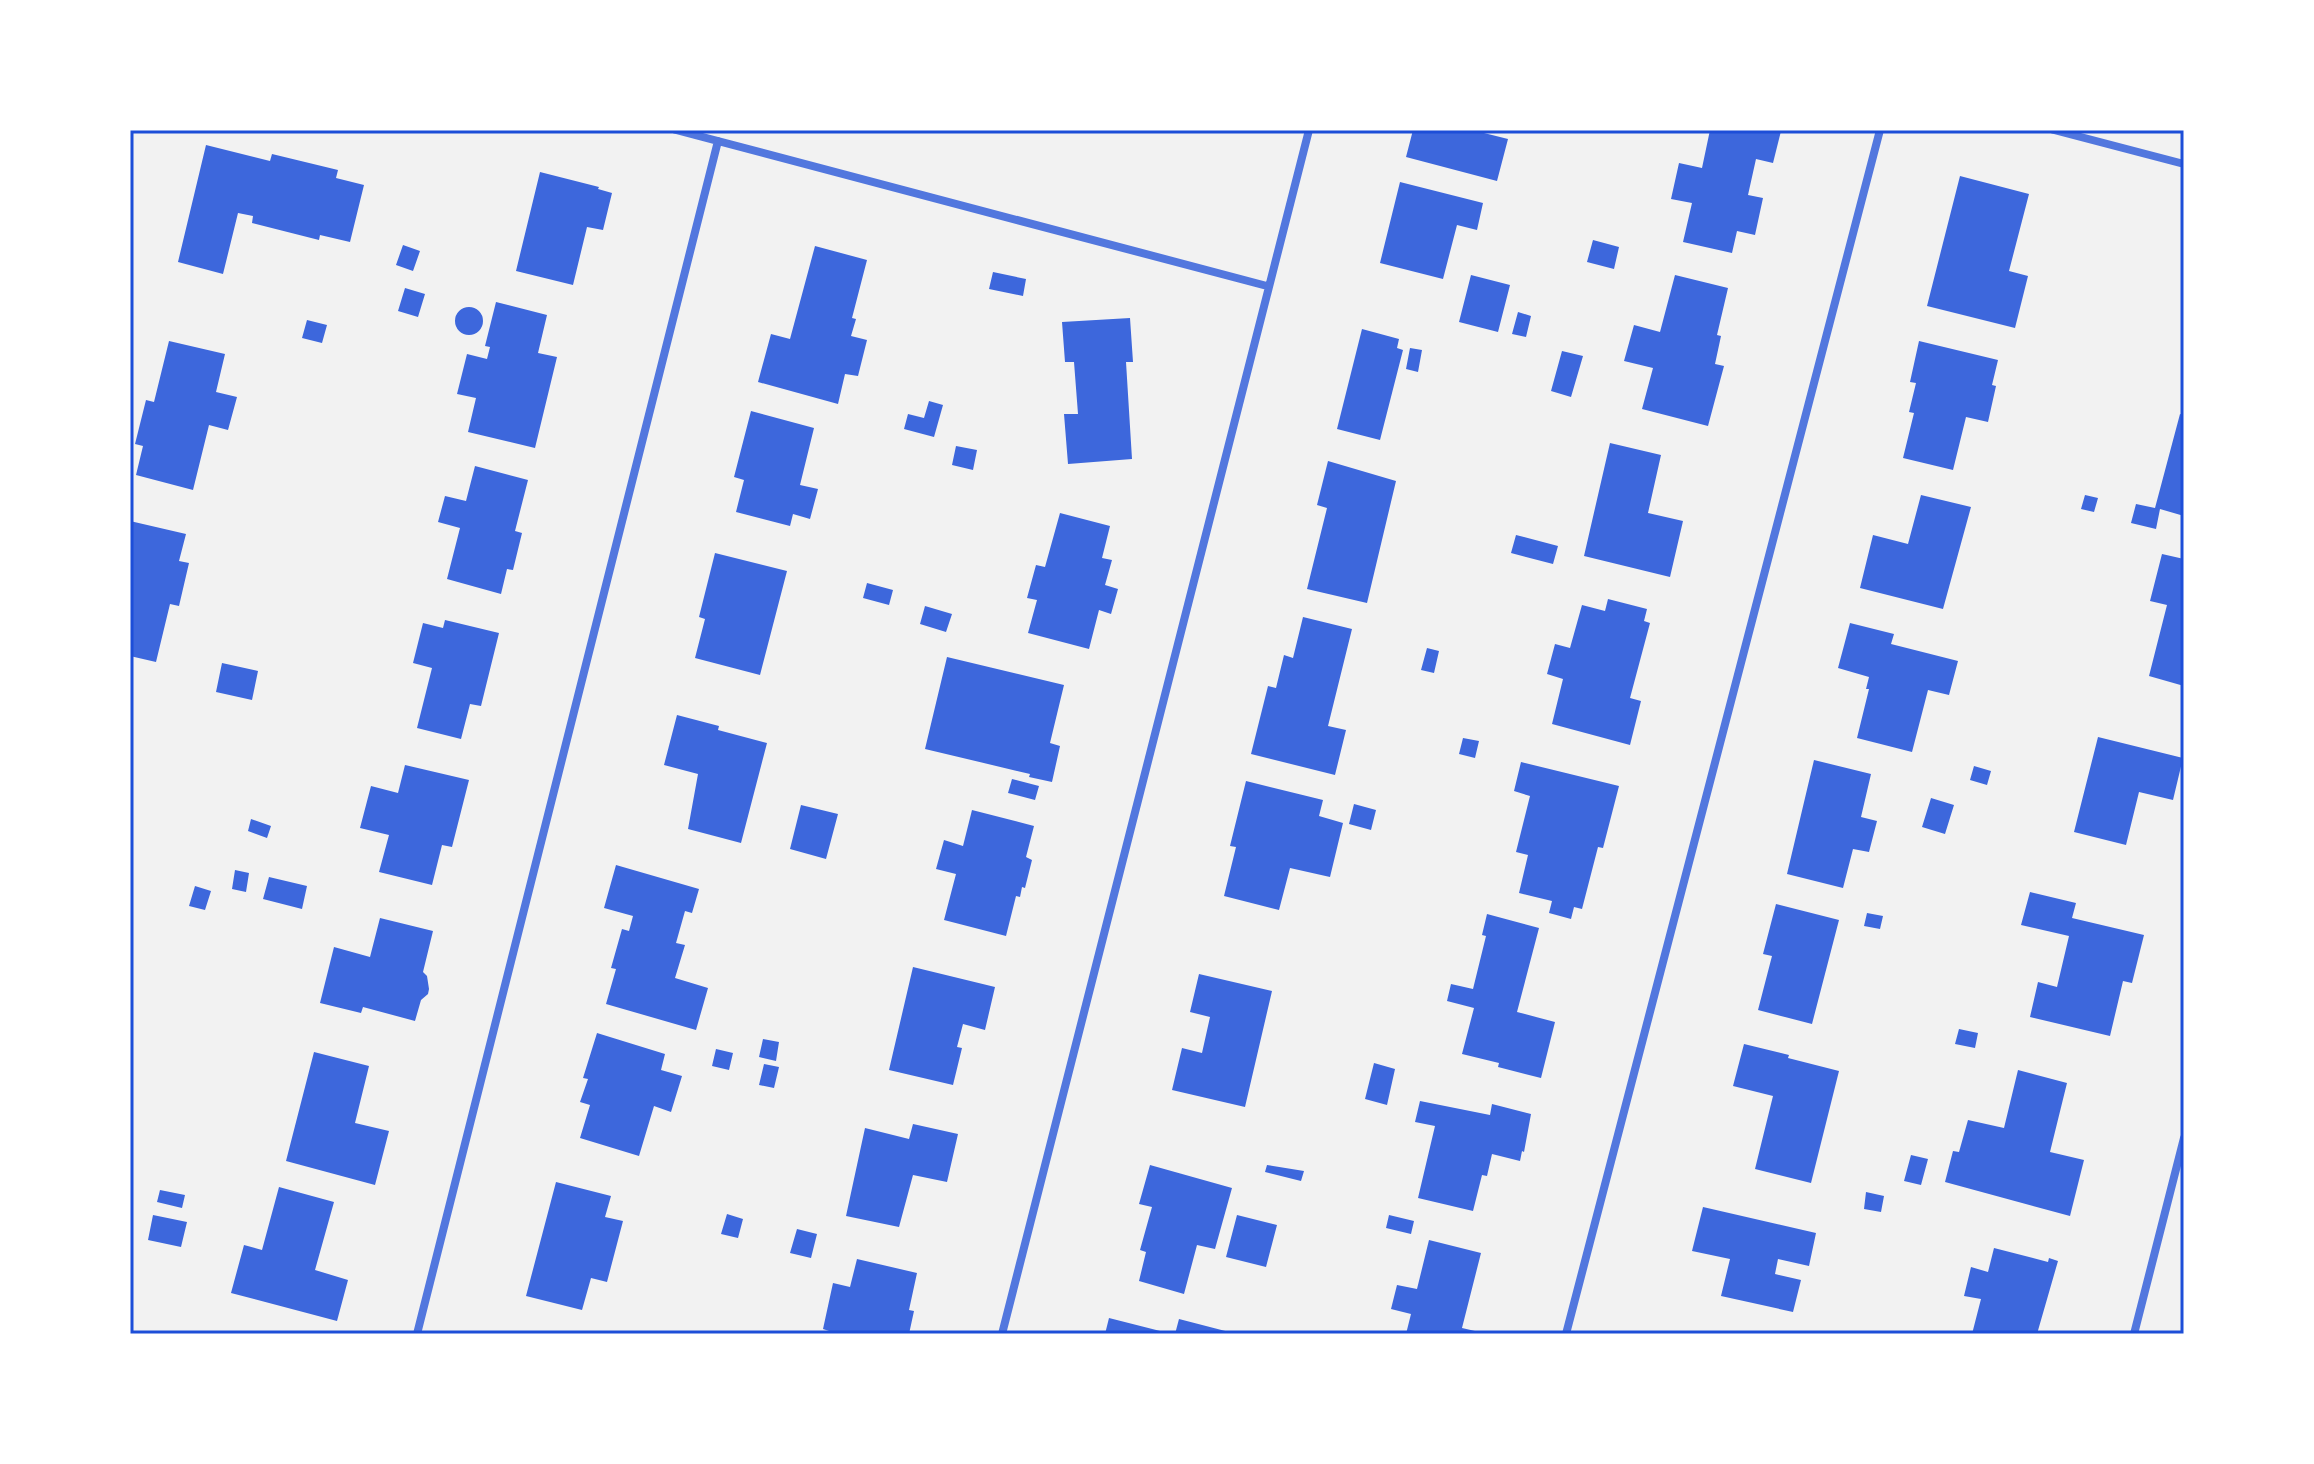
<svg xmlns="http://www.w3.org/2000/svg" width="2314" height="1464" font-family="Ubuntu,sans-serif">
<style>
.building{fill:#3d67dc}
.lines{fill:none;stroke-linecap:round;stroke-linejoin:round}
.minor{stroke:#5277de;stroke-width:8}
.neatline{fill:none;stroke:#1d4ed8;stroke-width:3}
</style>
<rect width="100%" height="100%" fill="#f2f2f2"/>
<path class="building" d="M1413 130H1484V133L1508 139 1497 181 1406 157Z
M1710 130 1781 131 1773 163 1756 159 1748 195 1763 198 1755 235 1737 231 1732 253 1683 242 1692 203 1671 199 1679 163 1702 168Z
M206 145 270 161 272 154 338 170 336 178 364 185 350 242 320 235 319 240 252 223 253 216 238 213 223 274 178 262Z
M540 172 599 187 598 189 612 193 603 230 587 227 573 285 516 271Z
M1960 176 2029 194 2009 271 2028 276 2015 328 1927 306Z
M1400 182 1483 203 1477 230 1457 225 1443 279 1380 263Z
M1593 240 1619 247 1614 269 1587 262Z
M403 245 420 251 413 271 396 265Z
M815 246 867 260 852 318 856 319 851 336 867 340 858 376 845 374 838 404 758 382 771 334 790 339Z
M993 272 1026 279 1023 296 989 289Z
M1471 275 1510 285 1498 332 1459 322Z
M1675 275 1728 288 1717 335 1721 336 1715 364 1724 366 1708 426 1642 409 1653 368 1624 361 1634 325 1660 332Z
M405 288 425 294 418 317 398 311Z
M496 302 547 315 538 353 557 357 535 448 468 432 476 398 457 394 467 354 487 359 490 347 485 346Z
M455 321a14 14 0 1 1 28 0a14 14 0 1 1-28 0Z
M1518 312 1531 316 1526 337 1512 334Z
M1130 318 1133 362H1126L1132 459 1068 464 1064 414H1078L1074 362H1065L1062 322Z
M307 320 327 325 322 343 302 338Z
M1362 329 1399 339 1397 348 1403 350 1380 440 1337 429Z
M169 341 225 354 216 392 237 397 228 430 209 425 193 490 136 475 143 446 135 444 146 400 154 402Z
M1919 341 1998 360 1992 385 1996 386 1988 422 1966 417 1953 470 1903 458 1914 413 1909 412 1916 383 1910 382Z
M1410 348 1422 350 1418 372 1406 369Z
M1562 351 1583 356 1571 397 1551 391Z
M929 401 943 405 934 437 904 429 908 414 924 418Z
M751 411 814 428 800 485 818 489 810 519 793 514 790 526 736 512 744 480 734 477Z
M2180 414 2184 415V516L2160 509 2156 529 2131 523 2136 504 2155 508Z
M1610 443 1661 455 1648 513 1683 521 1670 577 1584 556Z
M956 446 977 450 973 470 952 465Z
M1328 461 1396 481 1367 603 1307 589 1327 508 1317 505Z
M475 466 528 480 515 531 522 533 513 570 507 569 501 594 447 579 460 528 438 522 445 496 466 501Z
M1921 495 1971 507 1943 609 1860 588 1873 535 1908 544Z
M2085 495 2098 498 2094 512 2081 509Z
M1060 513 1110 526 1102 558 1112 560 1105 585 1118 589 1111 614 1099 610 1089 649 1028 633 1037 600 1027 598 1036 565 1045 567Z
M130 521 186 534 179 561 189 563 179 606 170 604 156 662 130 656Z
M1516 535 1558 546 1553 564 1511 553Z
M715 553 787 571 760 675 695 658 705 619 699 617Z
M2162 554 2184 559V686L2149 676 2167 605 2150 601Z
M867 583 893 590 889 605 863 598Z
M1608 599 1647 609 1644 621 1650 623 1630 698 1641 701 1630 745 1552 724 1563 679 1547 674 1555 644 1570 648 1582 605 1605 611Z
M925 606 952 614 946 632 920 624Z
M1303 617 1352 629 1328 726 1346 730 1335 775 1251 754 1268 686 1276 688 1284 655 1293 658Z
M445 620 499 633 481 706 470 704 461 739 417 728 432 668 413 663 423 623 443 628Z
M1850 623 1894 634 1891 644 1958 661 1949 695 1928 690 1912 752 1857 738 1869 689H1866L1869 677 1838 668Z
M1427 648 1439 651 1434 673 1421 670Z
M947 657 1064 685 1050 743 1060 746 1052 782 1029 777 1030 774 925 749Z
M222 663 258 671 252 700 216 692Z
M677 715 719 726 718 730 767 743 741 843 688 829 698 774 664 765Z
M2098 737 2183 758 2173 800 2139 792 2126 845 2074 832Z
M1463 738 1479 741 1475 758 1459 754Z
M1814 760 1871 774 1861 817 1877 821 1869 852 1853 849 1843 888 1787 874Z
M1521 762 1619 786 1603 848 1598 847 1582 909 1574 907 1571 919 1549 913 1552 901 1519 893 1528 855 1516 852 1530 796 1514 791Z
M405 765 469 780 452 847 442 845 432 885 379 872 389 835 360 828 371 786 398 793Z
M1974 766 1991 771 1987 785 1970 780Z
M1012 779 1039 786 1035 800 1008 793Z
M1246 781 1323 800 1319 816 1343 823 1330 877 1290 868 1279 910 1224 896 1236 847 1230 846Z
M1931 798 1954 805 1945 834 1922 827Z
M1354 804 1376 810 1371 830 1349 824Z
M801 805 838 814 826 859 790 849Z
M972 810 1034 826 1026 857 1032 860 1025 888 1022 887 1020 897 1016 896 1006 936 944 920 956 874 936 869 944 840 963 846Z
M251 819 271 826 267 838 248 831Z
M616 865 699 889 692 913 685 911 676 943 685 945 675 978 708 988 696 1030 606 1004 616 969 611 968 622 929 629 931 633 916 604 908Z
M235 870 249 873 246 892 232 889Z
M269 877 307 886 302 909 263 899Z
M195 886 211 891 205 910 189 906Z
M2030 892 2076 903 2072 918 2144 935 2132 983 2123 981 2110 1036 2030 1017 2038 982 2057 987 2069 936 2021 925Z
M1776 904 1839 920 1812 1024 1758 1010 1772 956 1763 954Z
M1867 913 1883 916 1880 929 1864 926Z
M1487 914 1539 928 1517 1012 1555 1022 1541 1078 1498 1067 1499 1063 1462 1054 1474 1008 1447 1001 1451 984 1473 989 1486 936 1482 935Z
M380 918 433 931 423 972 427 976 429 989 428 994 421 1000 415 1021 363 1007 361 1013 320 1003 334 947 370 957Z
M913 967 995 987 985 1030 963 1024 957 1047 962 1048 953 1085 889 1070Z
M1199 974 1272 991 1245 1107 1172 1090 1182 1048 1202 1053 1210 1017 1190 1012Z
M1959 1029 1978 1033 1975 1048 1955 1044Z
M597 1033 665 1054 661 1070 682 1076 671 1112 654 1106 639 1156 580 1138 590 1105 580 1102 588 1079 583 1078Z
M763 1039 779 1042 776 1061 759 1057Z
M1744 1044 1789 1055 1788 1058 1839 1071 1811 1183 1755 1169 1773 1096 1733 1086Z
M716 1049 733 1053 729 1070 712 1066Z
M314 1052 369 1066 355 1123 389 1131 375 1185 286 1161Z
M1374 1063 1395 1069 1387 1105 1365 1099Z
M764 1064 779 1067 774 1088 759 1085Z
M2018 1070 2067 1083 2050 1152 2084 1160 2070 1216 1945 1182 1953 1151 1959 1152 1968 1120 2004 1128Z
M1420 1101 1490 1115 1492 1104 1531 1114 1524 1152 1522 1151 1520 1161 1492 1154 1487 1176 1482 1175 1473 1211 1418 1198 1435 1126 1415 1122Z
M913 1124 958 1134 947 1182 913 1175 899 1227 846 1216 865 1128 909 1139Z
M1911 1155 1928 1159 1921 1185 1904 1181Z
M1150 1165 1232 1188 1215 1249 1197 1245 1184 1294 1139 1281 1146 1252 1140 1250 1152 1207 1139 1204Z
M1267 1165 1304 1171 1301 1181 1265 1172Z
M556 1182 611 1196 605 1217 623 1221 607 1282 591 1278 582 1310 526 1296Z
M279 1187 334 1202 315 1270 348 1280 337 1321 231 1293 244 1245 262 1250Z
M160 1190 185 1195 182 1208 157 1202Z
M1866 1192 1884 1196 1881 1212 1864 1209Z
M1703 1207 1816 1233 1809 1266 1778 1259 1775 1274 1801 1280 1793 1312 1721 1296 1730 1259 1692 1251Z
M727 1214 743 1219 738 1238 721 1234Z
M153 1215 187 1222 181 1247 148 1240Z
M1237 1215 1277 1225 1266 1267 1226 1257Z
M1389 1215 1414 1221 1411 1234 1386 1228Z
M797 1229 817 1234 811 1258 790 1253Z
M1429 1240 1481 1253 1462 1328 1475 1331V1334H1406L1411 1314 1391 1309 1397 1285 1417 1289Z
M1994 1248 2048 1262 2049 1258 2058 1261 2037 1334H1972L1981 1299 1964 1296 1971 1267 1988 1272Z
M857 1259 917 1273 909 1310 914 1311 909 1334H838L823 1329 833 1283 850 1287Z
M1109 1318 1168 1333V1334H1105Z
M1179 1319 1233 1333V1334H1175Z"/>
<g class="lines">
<path class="minor" d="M676 130 1267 286
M2054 130 2184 164
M417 1334 718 141
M1002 1334 1309 130
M1566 1334 1880 130
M2134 1334 2184 1138"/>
</g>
<rect width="2314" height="1464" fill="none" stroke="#ffffff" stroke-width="264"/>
<rect x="132" y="132" width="2050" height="1200" class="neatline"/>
</svg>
